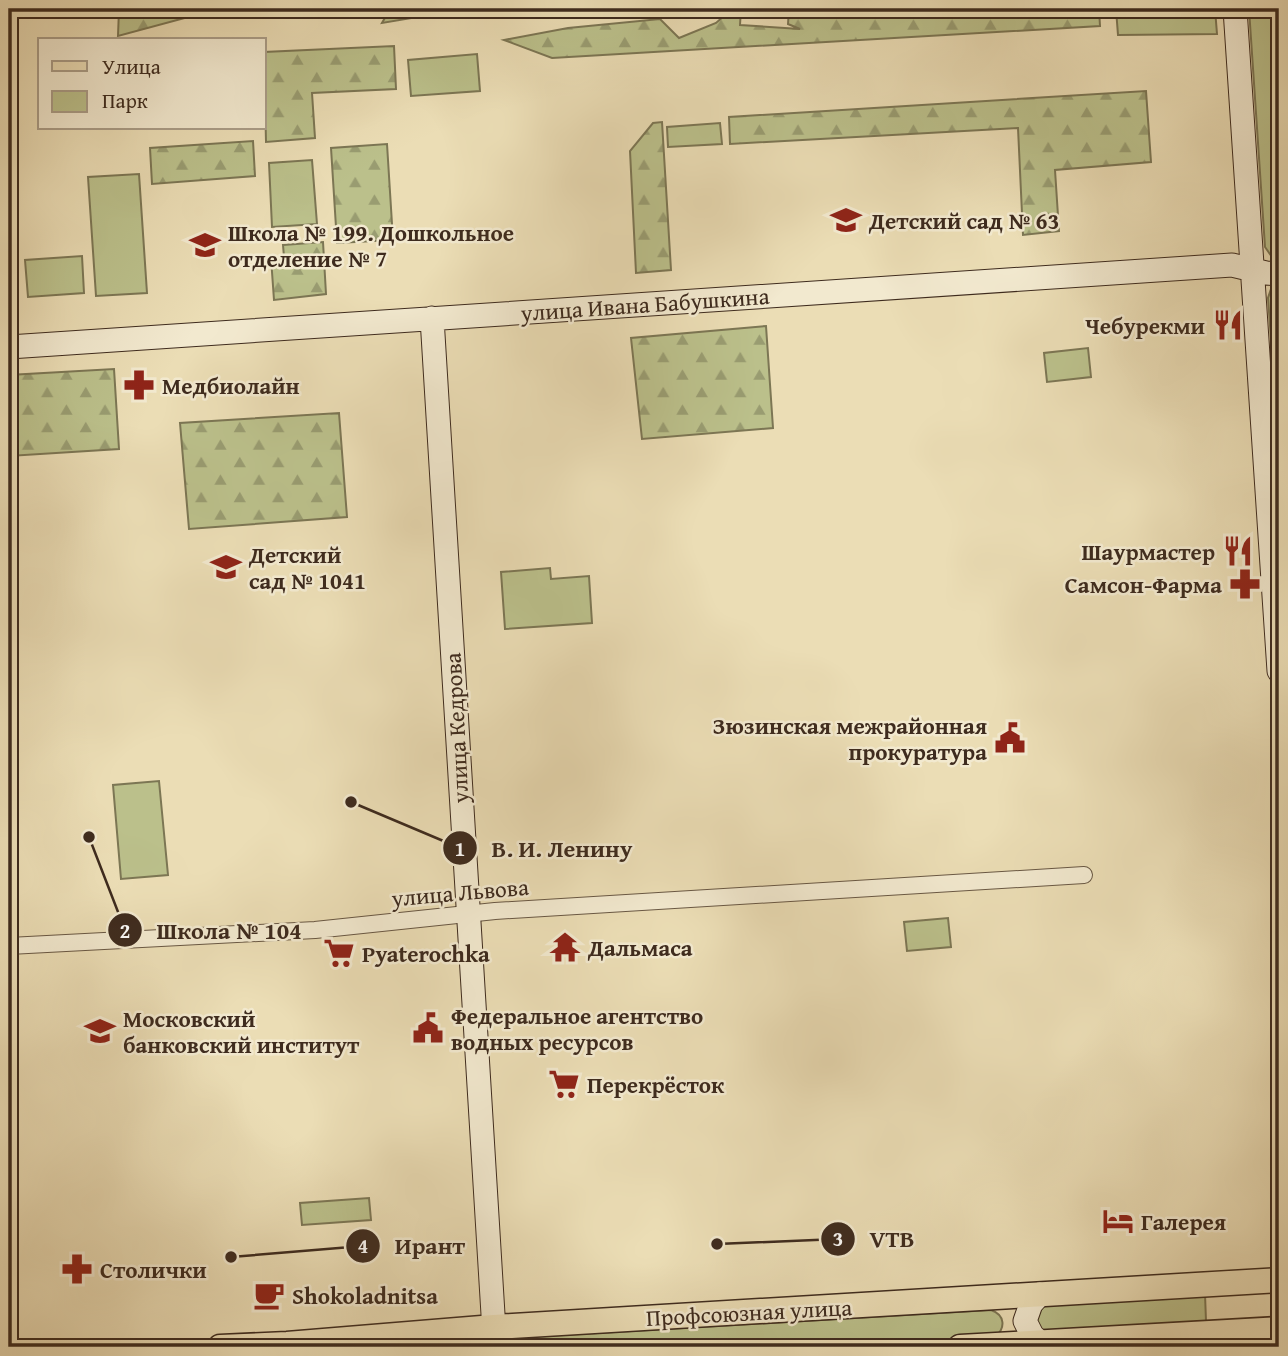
<svg xmlns="http://www.w3.org/2000/svg" width="1288" height="1356" font-family="'Gentium Book Plus',serif">
<style>
.green{fill:#bbc08b;stroke:#7c7654;stroke-width:2}
.forest{fill:url(#forest-firs);stroke:#7c7654;stroke-width:2}
.lines{fill:none;stroke-linecap:round;stroke-linejoin:round}
.street-casing{stroke:#695844;stroke-width:18}
.secondary-casing{stroke:#3e2b1e;stroke-width:25}
.primary-casing{stroke:#3e2b1e;stroke-width:27}
.street{stroke:#f2e9cf;stroke-width:16}
.secondary{stroke:#f2e9cf;stroke-width:23}
.primary{stroke:#ebddb5;stroke-width:24}
.labels{text-anchor:middle;dominant-baseline:central;stroke-width:5;stroke-linejoin:round;paint-order:stroke}
.poi-label{font-size:23px;font-weight:bold;fill:#3e2b1e;stroke:#f2e9cf;text-anchor:start}
.street-label{font-size:23px;fill:#3e2b1e;stroke:#f2e9cf}
.leader{fill:none;stroke:#3e2b1e;stroke-width:2.5}
.callout-dot{fill:#3e2b1e;stroke:#f2e9cf;stroke-width:2.5}
.mark-label{font-size:21px;text-anchor:middle;font-weight:bold;fill:#fff}
.callout-label{font-size:24px;text-anchor:middle;font-weight:bold;fill:#3e2b1e;stroke:#f2e9cf;stroke-width:5;stroke-linejoin:round;paint-order:stroke}
</style>
<defs>
<pattern id="forest-firs" width="22" height="20" patternUnits="userSpaceOnUse" patternTransform="scale(1.75)"><rect width="22" height="20" fill="#bbc08b"/><path d="M5 1l3.5 6h-7zM16 11l3.5 6h-7z" fill="#999c71"/></pattern>
</defs>
<rect width="100%" height="100%" fill="#ebddb5"/>
<filter id="stains"><feTurbulence type="fractalNoise" baseFrequency=".00286" numOctaves="4"/><feColorMatrix values="0 0 0 0 .2 0 0 0 0 .09 0 0 0 0 .02 0 0 0 .5 -.17"/></filter>
<radialGradient id="worn" r=".72"><stop offset=".6" stop-color="#630" stop-opacity="0"/><stop offset="1" stop-color="#630" stop-opacity=".3"/></radialGradient>
<path class="green" d="M1116 9H1215L1217 34 1118 35Z
M1249 9H1279V260L1272 257 1265 247Z
M477 54 480 91 411 96 408 60Z
M720 123 722 144 668 147 667 127Z
M312 160 317 224 272 227 269 163Z
M139 174 147 293 96 296 88 177Z
M82 256 84 293 28 297 25 260Z
M1279 285V450L1268 298 1271 289Z
M1088 348 1091 377 1047 382 1044 353Z
M550 568 551 579 589 576 592 623 505 629 501 572Z
M159 781 168 875 121 879 113 785Z
M948 918 951 947 907 951 904 922Z
M369 1198 371 1220 302 1225 300 1203Z
M1205 1294 1206 1321 1037 1334 1032 1330 1038 1305Z
M991 1310C1005 1315 1006 1328 995 1337L822 1347H509V1341L512 1338Z"/>
<path class="forest" d="M119 9H218L118 36Z
M390 9H425L424 16 382 23Z
M732 9H741L740 25 800 29 788 24 789 9H1099L1100 26 552 58 504 40 568 28 660 19 679 38 716 23Z
M394 46 396 89 312 93 315 138 266 142 264 52Z
M1146 91 1151 162 1055 170 1059 231 1023 235 1018 128 730 144 729 117Z
M662 122 671 270 636 273 630 151 653 123Z
M253 141 255 176 152 184 150 148Z
M387 144 393 240 337 243 331 148Z
M323 242 326 294 274 300 271 258 284 257 283 245Z
M766 326 773 428 642 439 631 338Z
M114 369 119 449 9 456V375Z
M339 413 347 517 189 529 180 423Z"/>
<g class="lines">
<g class="street-casing">
<path id="street" d="M9 946 315 930 495 911 1084 875"/>
</g>
<g class="secondary-casing">
<path id="secondary" d="M1235 9 1279 671
M432 318 495 1347
M9 347 1232 265 1266 273 1279 274
M1040 1294 1031 1304 1025 1321 1032 1335 1041 1344"/>
</g>
<g class="primary-casing">
<path id="primary" d="M220 1347 287 1344 494 1327 1279 1280
M960 1347 1279 1329"/>
</g>
<use href="#street" class="street"/>
<use href="#secondary" class="secondary"/>
<use href="#primary" class="primary"/>
</g>
<defs>
<g id="school-bare" transform="scale(2.415)"><path d="M0-5L7-2L0 1L-7-2ZM-4 1L0 2.5L4 1V4Q0 6-4 4Z" fill="#8f2418" stroke="#f2e9cf" stroke-width="2.5" paint-order="stroke"/></g>
<g id="restaurant-bare" transform="scale(2.415)"><path d="M-5-6h1v4h1v-4h1v4h1v-4h1v5L-1.5 .5V6h-2V.5L-5-1ZM5-6V6H3V1.5H1.5Q1.5-4 5-6Z" fill="#8f2418" stroke="#f2e9cf" stroke-width="2.5" paint-order="stroke"/></g>
<g id="pharmacy-bare" transform="scale(2.415)"><path d="M-2-6h4v4h4v4h-4v4h-4v-4h-4v-4h4Z" fill="#8f2418" stroke="#f2e9cf" stroke-width="2.5" paint-order="stroke"/></g>
<g id="civic-bare" transform="scale(2.415)"><path d="M-.6-6.5H3V-4.5H.6V-3L4-1V1h2V6H-6V1h2V-1L-.6-3ZM-1.2 2.5V6h2.4V2.5Z" fill="#8f2418" stroke="#f2e9cf" stroke-width="2.5" paint-order="stroke"/></g>
<g id="temple-bare" transform="scale(2.415)"><path d="M0-6L5-2H3V0L6.5 2.5H4V6H1.5V3h-3V6H-4V2.5H-6.5L-3 0V-2H-5Z" fill="#8f2418" stroke="#f2e9cf" stroke-width="2.5" paint-order="stroke"/></g>
<g id="supermarket-bare" transform="scale(2.415)"><path d="M-6-5.5h2.5l.6 2H6L4.5 2H-2.5L-4.4-4H-6ZM-1.5 3.2a1.3 1.3 0 1 0 .1 0ZM3 3.2a1.3 1.3 0 1 0 .1 0Z" fill="#8f2418" stroke="#f2e9cf" stroke-width="2.5" paint-order="stroke"/></g>
<g id="university-bare" transform="scale(2.415)"><path d="M0-5L7-2L0 1L-7-2ZM-4 1L0 2.5L4 1V4Q0 6-4 4Z" fill="#8f2418" stroke="#f2e9cf" stroke-width="2.5" paint-order="stroke"/></g>
<g id="hotel-bare" transform="scale(2.415)"><path d="M-6-4.5h1.5V1H6V5H4.5V3h-9V5H-6ZM-4 0a1.8 1.8 0 1 1 3.6 0ZM.5 0V-2.5h3Q6-2.5 6 0Z" fill="#8f2418" stroke="#f2e9cf" stroke-width="2.5" paint-order="stroke"/></g>
<g id="cafe-bare" transform="scale(2.415)"><path d="M-5.5-4.5H6V0H3Q3 3.5 0 3.5H-2.5Q-5.5 3.5-5.5 0ZM3-3.2v2h1.7v-2ZM-6 4.5H4V6H-6Z" fill="#8f2418" stroke="#f2e9cf" stroke-width="2.5" paint-order="stroke"/></g>
</defs>
<g fill-rule="evenodd">
<use href="#school-bare" x="846" y="220"/>
<use href="#school-bare" x="205" y="245"/>
<use href="#restaurant-bare" x="1228" y="325"/>
<use href="#pharmacy-bare" x="139" y="385"/>
<use href="#restaurant-bare" x="1238" y="551"/>
<use href="#school-bare" x="226" y="567"/>
<use href="#pharmacy-bare" x="1245" y="584"/>
<use href="#civic-bare" x="1010" y="738"/>
<use href="#temple-bare" x="565" y="947"/>
<use href="#supermarket-bare" x="339" y="953"/>
<use href="#civic-bare" x="428" y="1028"/>
<use href="#university-bare" x="100" y="1031"/>
<use href="#supermarket-bare" x="564" y="1084"/>
<use href="#hotel-bare" x="1118" y="1221"/>
<use href="#pharmacy-bare" x="77" y="1269"/>
<use href="#cafe-bare" x="269" y="1295"/>
</g>
<g class="labels">
<g class="poi-label">
<text x="869" y="220">Детский сад № 63</text>
<text x="228" y="232">Школа № 199. Дошкольное<tspan x="228" dy="26">отделение № 7</tspan></text>
<text x="1205" y="325" text-anchor="end">Чебурекми</text>
<text x="162" y="385">Медбиолайн</text>
<text x="1215" y="551" text-anchor="end">Шаурмастер</text>
<text x="249" y="554">Детский<tspan x="249" dy="26">сад № 1041</tspan></text>
<text x="1222" y="584" text-anchor="end">Самсон-Фарма</text>
<text x="987" y="725" text-anchor="end">Зюзинская межрайонная<tspan x="987" dy="26">прокуратура</tspan></text>
<text x="588" y="947">Дальмаса</text>
<text x="362" y="953">Pyaterochka</text>
<text x="451" y="1015">Федеральное агентство<tspan x="451" dy="26">водных ресурсов</tspan></text>
<text x="123" y="1018">Московский<tspan x="123" dy="26">банковский институт</tspan></text>
<text x="587" y="1084">Перекрёсток</text>
<text x="1141" y="1221">Галерея</text>
<text x="100" y="1269">Столички</text>
<text x="292" y="1295">Shokoladnitsa</text>
</g>
<g class="street-label">
<text transform="translate(645 304) rotate(-4)">улица Ивана Бабушкина</text>
<text transform="translate(456 728) rotate(-93)">улица Кедрова</text>
<text transform="translate(460 892) rotate(-5)">улица Львова</text>
<text transform="translate(749 1312) rotate(-3)">Профсоюзная улица</text>
</g>
</g>
<path class="leader" d="M351 802L460 848M89 837L125 930M717 1244L838 1239M231 1257L363 1246"/>
<g class="callout-dot">
<circle cx="351" cy="802" r="7"/>
<circle cx="89" cy="837" r="7"/>
<circle cx="717" cy="1244" r="7"/>
<circle cx="231" cy="1257" r="7"/>
<circle cx="460" cy="848" r="18"/>
<circle cx="125" cy="930" r="18"/>
<circle cx="838" cy="1239" r="18"/>
<circle cx="363" cy="1246" r="18"/>
</g>
<g class="mark-label">
<text x="460" y="856">1</text>
<text x="125" y="938">2</text>
<text x="838" y="1246">3</text>
<text x="363" y="1253">4</text>
</g>
<g class="callout-label">
<text x="562" y="857">В. И. Ленину</text>
<text x="229" y="939">Школа № 104</text>
<text x="892" y="1247">VTB</text>
<text x="430" y="1254">Ирант</text>
</g>
<rect width="1288" height="1356" fill="none" stroke="#ebddb5" stroke-width="35"/>
<rect x="10" y="10" width="1267" height="1335" fill="none" stroke="#3e2b1e" stroke-width="3.5"/>
<rect x="18" y="18" width="1253" height="1321" fill="none" stroke="#3e2b1e" stroke-width="2"/>
<rect x="38" y="38" width="228" height="91" fill="#f2e9cf" stroke="#aa9d88" stroke-width="2"/>
<rect x="52" y="61" width="35" height="10" fill="#ebddb5" stroke="#aa9d88" stroke-width="2"/>
<text x="102" y="74" font-size="21" fill="#3e2b1e">Улица</text>
<rect x="52" y="91" width="35" height="21" fill="#bbc08b" stroke="#aa9d88" stroke-width="2"/>
<text x="102" y="108" font-size="21" fill="#3e2b1e">Парк</text>
<rect width="100%" height="100%" filter="url(#stains)"/>
<rect width="100%" height="100%" fill="url(#worn)"/>
</svg>
